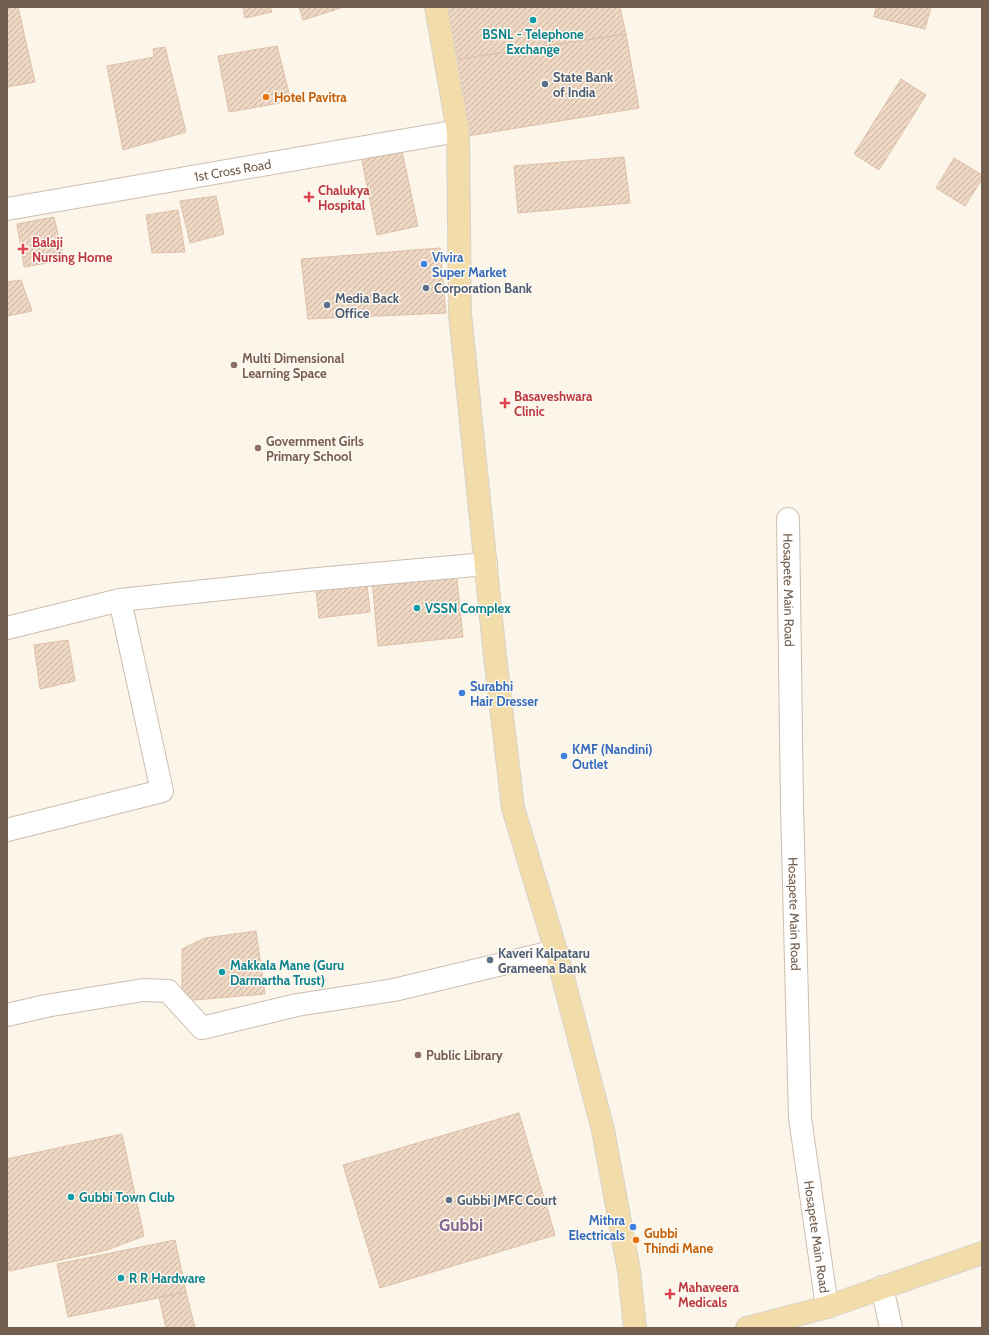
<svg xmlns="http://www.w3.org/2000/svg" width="989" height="1335" font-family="Cabin,sans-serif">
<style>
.building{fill:url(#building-hatch);stroke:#dfc0a6}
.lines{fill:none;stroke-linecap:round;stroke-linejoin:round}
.minor-casing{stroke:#ccbeb0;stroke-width:24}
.primary-casing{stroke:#d8d2ce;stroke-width:24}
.minor{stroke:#fff;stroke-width:22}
.primary{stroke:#f2dca9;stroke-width:22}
.culture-dot{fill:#0f9aa8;stroke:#fdf9f0;stroke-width:1.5}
.service-dot{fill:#5c6f8a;stroke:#fdf9f0;stroke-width:1.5}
.food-dot{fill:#e8710a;stroke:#fdf9f0;stroke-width:1.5}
.health-dot{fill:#e0444e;stroke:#fdf9f0;stroke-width:1.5}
.shop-dot{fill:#3f7fe0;stroke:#fdf9f0;stroke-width:1.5}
.education-dot{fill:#8d6e63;stroke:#fdf9f0;stroke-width:1.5}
.labels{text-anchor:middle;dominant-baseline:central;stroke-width:3;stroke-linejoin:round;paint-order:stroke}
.culture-label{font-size:13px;font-weight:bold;fill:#0d838f;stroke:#fdf9f0;text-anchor:start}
.service-label{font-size:13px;font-weight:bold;fill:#4e5e75;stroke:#fdf9f0;text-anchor:start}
.food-label{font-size:13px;font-weight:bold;fill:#c56008;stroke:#fdf9f0;text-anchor:start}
.street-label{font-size:13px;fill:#735f4f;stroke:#fdf9f0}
.health-label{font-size:13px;font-weight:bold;fill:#be3a42;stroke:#fdf9f0;text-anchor:start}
.shop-label{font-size:13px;font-weight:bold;fill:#366cbe;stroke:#fdf9f0;text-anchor:start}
.education-label{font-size:13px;font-weight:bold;fill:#785e54;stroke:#fdf9f0;text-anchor:start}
.district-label{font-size:17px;font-weight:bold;fill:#85678f;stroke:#fdf9f0}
</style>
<defs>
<pattern id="building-hatch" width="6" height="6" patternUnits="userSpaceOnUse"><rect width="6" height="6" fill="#eed8c4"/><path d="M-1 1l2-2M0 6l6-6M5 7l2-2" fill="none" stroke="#c5b2a2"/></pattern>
</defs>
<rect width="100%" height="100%" fill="#fbf5ea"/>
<path class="building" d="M7 7H18L35 82 7 87Z
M243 7H270L272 12 245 18Z
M299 7H341V8L303 20Z
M441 7H620L626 34 452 60Z
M876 7H931L925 29 874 17Z
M626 34 639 108 462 137 452 60Z
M277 46 291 101 229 112 218 56Z
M165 47 186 132 123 150 107 66 154 57 153 49Z
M901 79 926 95 879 170 854 154Z
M400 142 418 226 377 235 360 151Z
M624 157 630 203 518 213 514 166Z
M954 158 982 175V179L965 206 936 188Z
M216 196 224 234 190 243 180 201Z
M178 210 185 252 152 253 146 215Z
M54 217 64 260 24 267 17 224Z
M440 248 446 313 308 319 301 259Z
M21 280 32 311 7 316V282Z
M456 570 463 637 378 646 372 579Z
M366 576 370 612 319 618 315 582Z
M68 640 75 681 40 689 34 645Z
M256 931 265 994 182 1001V949L205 938Z
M519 1113 555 1235 380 1288 343 1165Z
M122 1134 144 1236 107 1250 9 1271 7 1260V1159Z
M175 1240 186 1292 68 1317 57 1264Z
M186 1292 195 1328H166L159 1297Z"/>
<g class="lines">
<g class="minor-casing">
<g id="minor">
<path id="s1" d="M7 209 458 131"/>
<path id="s2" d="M788 519 792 806 800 1118 827 1307"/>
<path d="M7 628 120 600 307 580 486 564"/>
<path d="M7 830 162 791 120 600"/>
<path d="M7 1015 46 1006 143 990 168 991 202 1028 297 1005 394 990 556 951"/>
<path d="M882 1287 891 1328"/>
</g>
</g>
<g class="primary-casing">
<path id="primary" d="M436 7 458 131 460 314 495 656 513 808 556 951 603 1130 629 1271 635 1328
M747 1328 827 1307 982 1253"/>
</g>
<use href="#minor" class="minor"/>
<use href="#primary" class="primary"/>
</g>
<g class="culture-dot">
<circle cx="533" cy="20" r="4"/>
<circle cx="417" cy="608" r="4"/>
<circle cx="222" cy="972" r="4"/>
<circle cx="71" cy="1197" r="4"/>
<circle cx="121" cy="1278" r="4"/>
</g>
<g class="service-dot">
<circle cx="545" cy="84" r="4"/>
<circle cx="426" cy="288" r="4"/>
<circle cx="327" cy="305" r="4"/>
<circle cx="490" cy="960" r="4"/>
<circle cx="449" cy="1200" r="4"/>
</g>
<g class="food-dot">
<circle cx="266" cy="97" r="4"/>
<circle cx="636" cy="1240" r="4"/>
</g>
<g class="health-dot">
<path d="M307 191h4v4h4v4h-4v4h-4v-4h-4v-4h4z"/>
<path d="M21 243h4v4h4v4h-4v4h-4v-4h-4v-4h4z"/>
<path d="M503 397h4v4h4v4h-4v4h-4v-4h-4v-4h4z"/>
<path d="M668 1288h4v4h4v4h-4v4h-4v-4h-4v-4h4z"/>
</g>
<g class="shop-dot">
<circle cx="424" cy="264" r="4"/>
<circle cx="462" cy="693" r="4"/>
<circle cx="564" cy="756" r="4"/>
<circle cx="633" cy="1227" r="4"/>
</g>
<g class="education-dot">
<circle cx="234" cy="365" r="4"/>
<circle cx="258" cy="448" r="4"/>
<circle cx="418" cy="1055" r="4"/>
</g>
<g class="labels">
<g class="culture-label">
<text x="533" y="34" text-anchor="middle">BSNL - Telephone<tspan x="533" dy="15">Exchange</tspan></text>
<text x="425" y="608">VSSN Complex</text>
<text x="230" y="965">Makkala Mane (Guru<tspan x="230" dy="15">Darmartha Trust)</tspan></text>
<text x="79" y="1197">Gubbi Town Club</text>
<text x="129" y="1278">R R Hardware</text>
</g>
<g class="service-label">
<text x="553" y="77">State Bank<tspan x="553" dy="15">of India</tspan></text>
<text x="434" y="288">Corporation Bank</text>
<text x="335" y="298">Media Back<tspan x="335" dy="15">Office</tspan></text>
<text x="498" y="953">Kaveri Kalpataru<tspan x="498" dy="15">Grameena Bank</tspan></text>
<text x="457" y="1200">Gubbi JMFC Court</text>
</g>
<g class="food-label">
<text x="274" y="97">Hotel Pavitra</text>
<text x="644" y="1233">Gubbi<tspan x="644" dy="15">Thindi Mane</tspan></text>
</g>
<g class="street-label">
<text stroke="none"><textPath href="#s1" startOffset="229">1st Cross Road</textPath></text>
<text stroke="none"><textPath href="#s2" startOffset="71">Hosapete Main Road</textPath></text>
<text stroke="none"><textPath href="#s2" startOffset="395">Hosapete Main Road</textPath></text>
<text stroke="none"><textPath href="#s2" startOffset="719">Hosapete Main Road</textPath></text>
</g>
<g class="health-label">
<text x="318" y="190">Chalukya<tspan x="318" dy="15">Hospital</tspan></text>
<text x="32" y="242">Balaji<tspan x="32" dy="15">Nursing Home</tspan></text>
<text x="514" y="396">Basaveshwara<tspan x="514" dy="15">Clinic</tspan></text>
<text x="678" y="1287">Mahaveera<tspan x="678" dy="15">Medicals</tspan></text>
</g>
<g class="shop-label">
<text x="432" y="257">Vivira<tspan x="432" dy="15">Super Market</tspan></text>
<text x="470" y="686">Surabhi<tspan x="470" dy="15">Hair Dresser</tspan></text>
<text x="572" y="749">KMF (Nandini)<tspan x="572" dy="15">Outlet</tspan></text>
<text x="625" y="1220" text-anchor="end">Mithra<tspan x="625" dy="15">Electricals</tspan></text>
</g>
<g class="education-label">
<text x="242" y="358">Multi Dimensional<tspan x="242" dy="15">Learning Space</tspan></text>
<text x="266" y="441">Government Girls<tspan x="266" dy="15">Primary School</tspan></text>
<text x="426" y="1055">Public Library</text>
</g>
<g class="district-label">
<text x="461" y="1225">Gubbi</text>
</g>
</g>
<rect width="989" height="1335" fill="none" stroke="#735f4f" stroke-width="16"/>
</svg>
